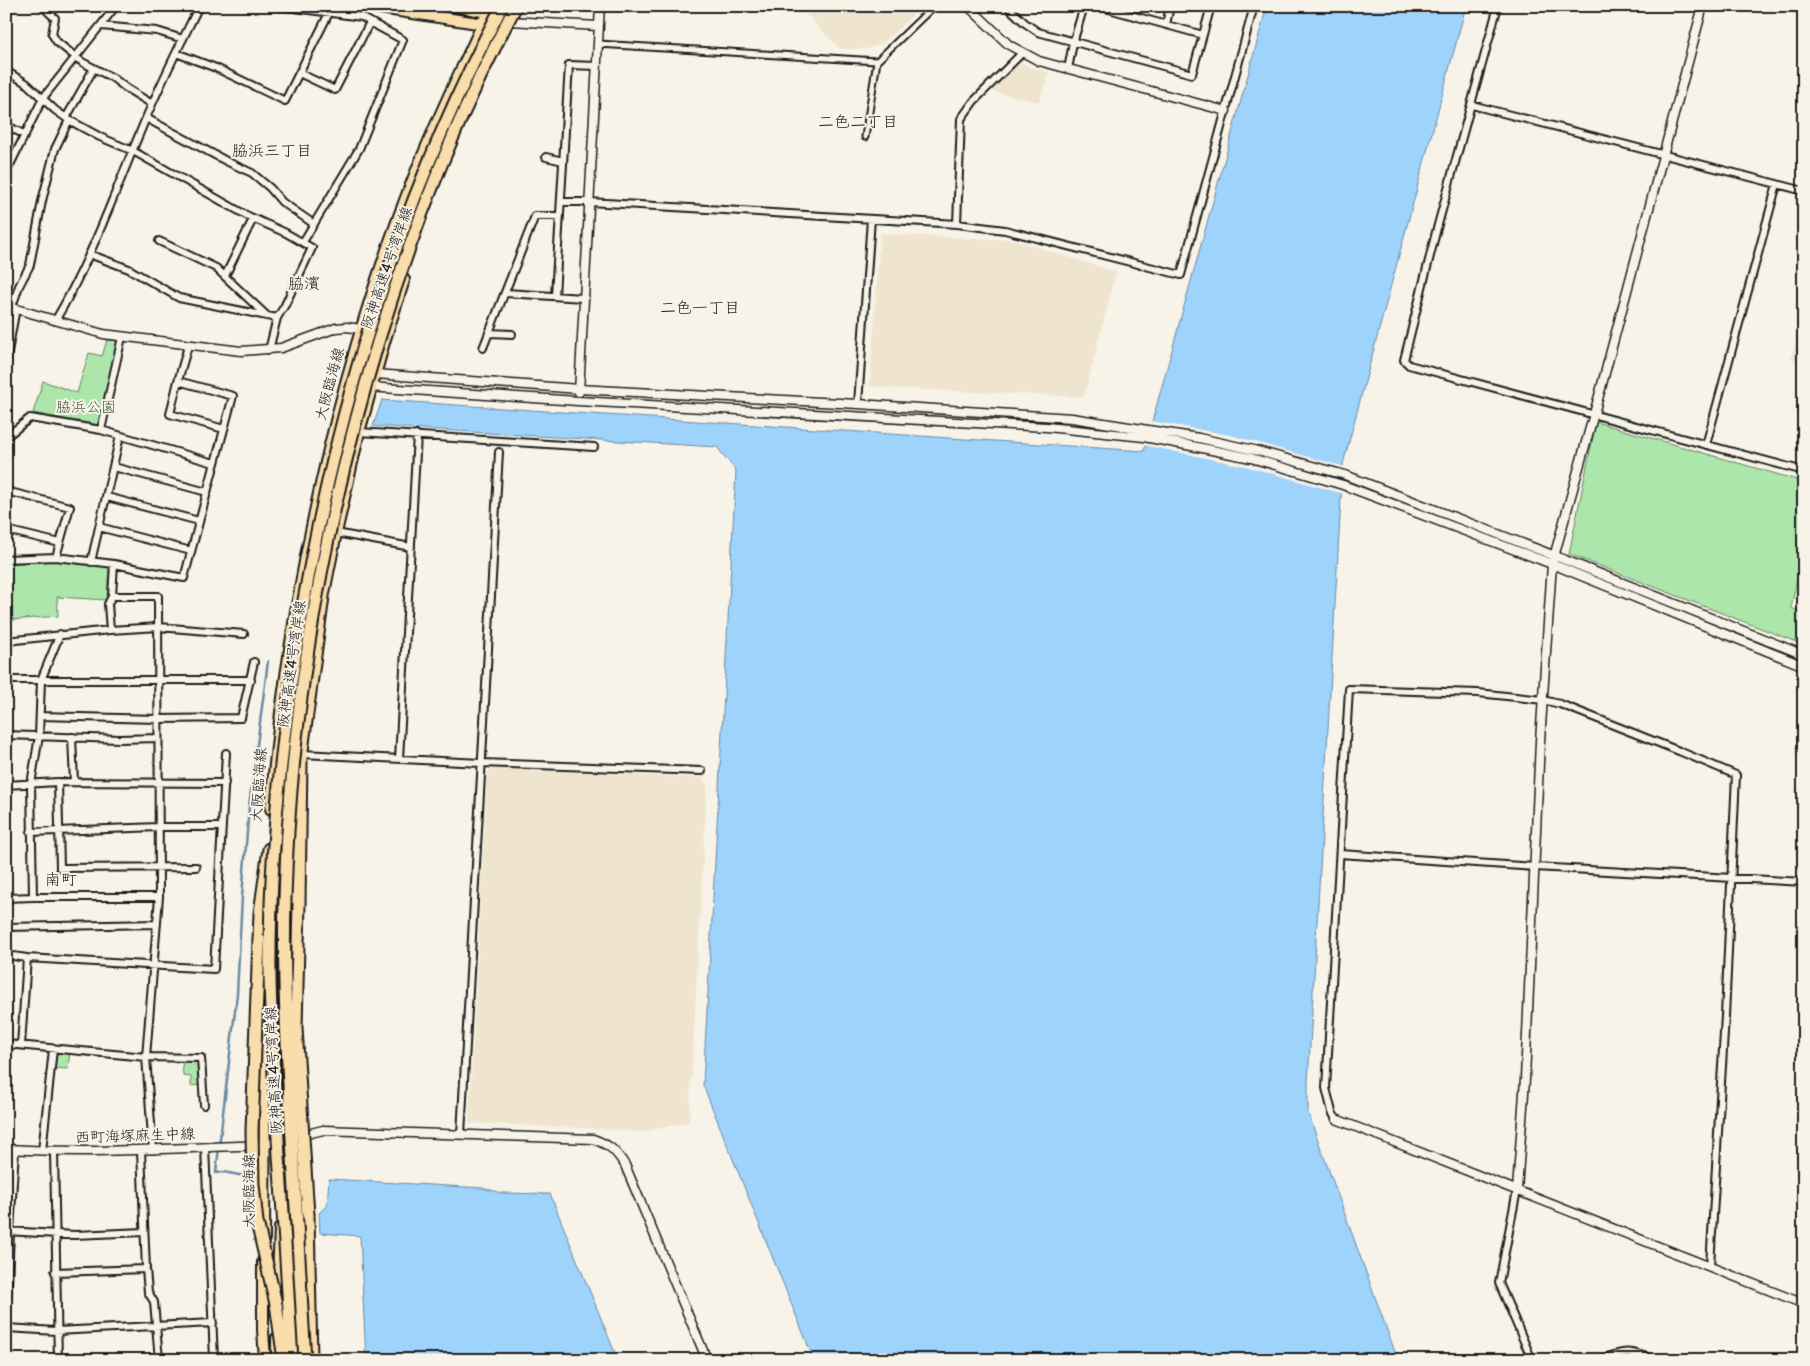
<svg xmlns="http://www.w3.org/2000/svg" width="1810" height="1366" font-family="Pangolin,'Klee One',sans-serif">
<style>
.built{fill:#efe4ce}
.green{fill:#ade6aa;stroke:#648163}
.water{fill:#9ed3fc;stroke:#6a8aa2}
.pier{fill:#f7f3e8}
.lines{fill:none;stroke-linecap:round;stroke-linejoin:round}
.stream{stroke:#6a8aa2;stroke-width:2.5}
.pedestrian-casing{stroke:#1c1c1c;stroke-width:9}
.minor-casing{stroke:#1c1c1c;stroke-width:10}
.tertiary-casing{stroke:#1c1c1c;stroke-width:11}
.primary-casing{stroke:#1c1c1c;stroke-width:14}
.motorway-casing{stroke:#1c1c1c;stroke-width:15}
.pedestrian{stroke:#f7f3e8;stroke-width:5}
.minor{stroke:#f7f3e8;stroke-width:6}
.tertiary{stroke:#f7f3e8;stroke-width:8}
.primary{stroke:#f9ddab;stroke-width:10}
.motorway{stroke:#f9ddab;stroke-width:11}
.motorway-bridge-casing{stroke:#1c1c1c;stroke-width:15;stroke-linecap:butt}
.motorway-bridge{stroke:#f9ddab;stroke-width:11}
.labels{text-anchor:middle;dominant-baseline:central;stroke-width:4;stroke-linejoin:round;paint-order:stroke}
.street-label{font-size:15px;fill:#1c1c1c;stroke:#f7f3e8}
.park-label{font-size:15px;fill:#485947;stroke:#f7f3e8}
.neighbourhood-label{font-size:16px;fill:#1c1c1c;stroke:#f7f3e8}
</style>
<rect width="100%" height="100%" fill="#f7f3e8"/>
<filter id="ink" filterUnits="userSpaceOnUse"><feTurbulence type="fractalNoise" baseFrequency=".02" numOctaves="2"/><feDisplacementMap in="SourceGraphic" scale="10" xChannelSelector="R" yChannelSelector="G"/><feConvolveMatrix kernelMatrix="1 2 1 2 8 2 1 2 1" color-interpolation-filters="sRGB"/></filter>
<g filter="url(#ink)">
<path class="built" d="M798 6H923L883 43 867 49H840Z
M1020 62 1032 68 1049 72 1039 102 997 93 990 89Z
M880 234 1015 240 1116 272 1084 397 870 387Z
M1804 310V362L1791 359Z
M494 768 702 778 707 786 689 1122 642 1132 584 1128 469 1123 487 773Z"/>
<path class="green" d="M107 340 118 341 98 425 33 413 43 381 77 393 89 353 102 356Z
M1596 422 1804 482V547L1791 608 1804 613V645L1569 554Z
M55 561 109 567 107 600 57 597 58 616 12 620V608H6V564Z
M53 1049 70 1051 68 1069 51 1068Z
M182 1060H199L200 1085 191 1086V1077L183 1076Z"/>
<path class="water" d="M1267 6H1466L1343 464 1308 1081V1113L1398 1360H814L703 1085 736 471 717 447 373 426 382 400 1144 451Z
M329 1179 483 1188 502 1193 550 1194 618 1360H366L360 1236 320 1233 319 1213 327 1205Z"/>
<path class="pier" d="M1150 421 1230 435 1345 467 1344 494 1245 466 1143 445Z"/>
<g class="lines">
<path class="stream" d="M249 1177 224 1172 216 1173 237 994 242 897 249 806 268 661"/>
<g class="pedestrian-casing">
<path id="pedestrian" d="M598 44 877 61
M865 137 877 61 934 6"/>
</g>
<g class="minor-casing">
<path id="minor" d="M42 6 55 18 52 34 57 42 82 62 113 78 126 88 152 104
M279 6 362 17 370 22 335 90 299 73
M1013 6 1010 9 1025 23 1038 32 1192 74 1211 6
M1098 6 1203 35
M1498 6 1436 232 1404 360 1409 365 1804 471
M1166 25 1170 6
M101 26 157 31 183 39
M176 53 216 68 285 101 329 13
M1068 69 1073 43 1084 6
M6 71 26 83 55 110 69 120 100 137 133 151 246 215 286 233 312 248 285 305 277 318 269 350
M1472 105 1804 191
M66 118 94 68
M146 118 228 162 252 173 270 188 282 202 314 224
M6 125 25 135
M546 157 563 161
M6 173 43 98 116 6
M561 202H589L957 224 1005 230 1181 275 1254 6
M957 224 961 119 974 101 1022 53
M159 241 216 268 267 316
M303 242 359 149 403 40 370 22
M89 254 129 269 179 298 277 318
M225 276 253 219
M506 293 583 298
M555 296 569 65 597 66
M12 307 19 286 30 265 42 201 55 149 69 120
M55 321C91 260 114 194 141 130 158 88 179 47 199 6
M490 333 512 334
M483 348 535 216H560
M6 363 16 308
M178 381 170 414 224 429
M858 404 871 219
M101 430 122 337
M359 432 594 447
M6 437 30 418 101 430 214 463
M1706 445 1777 184
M114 467 207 492
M6 491 70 507 56 557
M107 497 199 521
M99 527 191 551
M6 530 60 543
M336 533 411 547
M6 559 56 557 114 564 184 578 233 396 178 381 188 346
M91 562 120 436
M114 564 112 596H158L159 897 146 1057 153 1150
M110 630 159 627 244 634
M60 634 41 680 39 736 31 784 33 897H159
M6 641 110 630 108 604 112 596
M6 680H251
M40 716 158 719 241 718 254 662
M6 735 119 739 158 738
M72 737 74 782
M302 754 481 763 702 771
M399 759 417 435
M58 782 60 868 196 867
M6 785 58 782 225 783
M31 832 158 827H222
M1340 854 1535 867 1804 882
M6 898 33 897
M6 927 157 924
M6 955 27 958 21 1045
M27 958 214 969 226 753
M6 1044 146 1057 201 1058 204 1105
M1336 1119 1332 1112 1326 1088 1349 689 1478 693 1543 700 1560 704 1679 751 1736 775 1725 1016 1710 1266
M461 1134 499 452
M205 1147 214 1360
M42 1151 53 1049
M141 1151 146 1269 148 1292 154 1302 159 1360
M54 1152 58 1360
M1517 1190 1499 1283 1532 1360
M6 1231 75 1235 144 1232
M55 1272 146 1269
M7 1328 56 1331 213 1323
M6 1336 10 1231 15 1150
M1600 1360C1624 1350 1630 1350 1654 1360"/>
</g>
<g class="tertiary-casing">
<path id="tertiary" d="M968 6 1009 45 1039 61 1226 111
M510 21 598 26
M6 306 103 334 241 351 281 348 336 328 347 327 361 329
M353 371 375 374 579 389 858 404 1072 418 1199 438 1254 450 1345 475 1555 556 1804 655
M368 387 578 401 1047 427 1144 437 1197 447 1251 458 1343 485 1552 564 1804 666
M579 392 600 6
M1336 1119 1804 1304
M299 1136 323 1130 593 1139C610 1145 615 1150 625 1165L707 1360
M6 1149C94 1154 177 1148 264 1145L281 1140
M1517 1190 1525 1079 1540 741 1552 564 1600 392 1703 6"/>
</g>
<g class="primary-casing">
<path id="primary" d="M367 6 484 24 510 21
M454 6 493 13
M300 769 324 593 336 533 359 432 385 339 404 280
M271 809C276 740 286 672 297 605 323 456 361 308 418 167 430 139 442 110 455 83 467 57 480 32 490 6
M290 966 295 831
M284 1166 286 1113
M264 1239 265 1073 264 946
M263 1261V1330L265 1360
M277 1301 280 1228
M277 1338V1360"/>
</g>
<g class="motorway-casing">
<path id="motorway" d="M299 903 301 762
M259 939 260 913 269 849
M308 1215 311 1360"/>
</g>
<use href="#pedestrian" class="pedestrian"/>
<use href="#minor" class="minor"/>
<use href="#tertiary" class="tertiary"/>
<use href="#primary" class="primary"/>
<use href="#motorway" class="motorway"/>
<g class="motorway-bridge-casing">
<path id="motorway-bridge" d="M299 903 296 1028 308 1215
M259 939 252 1131 253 1184 257 1222 276 1304 284 1360
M292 1360C288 1297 285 1234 280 1171 276 1106 271 1041 270 976 269 864 280 752 297 642 332 420 397 205 502 6
M305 1360C300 1281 296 1202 291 1122 287 1048 283 974 285 899 290 710 324 523 378 342 406 250 440 161 481 75 493 52 503 29 516 6"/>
</g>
<use href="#motorway-bridge" class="motorway-bridge"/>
</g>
</g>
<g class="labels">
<g class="street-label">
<text transform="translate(387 268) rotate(-71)">阪神高速4号湾岸線</text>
<text transform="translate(330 384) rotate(-75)">大阪臨海線</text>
<text transform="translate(292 664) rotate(-82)">阪神高速4号湾岸線</text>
<text transform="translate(259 785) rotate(-86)">大阪臨海線</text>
<text transform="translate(274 1070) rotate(-93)">阪神高速4号湾岸線</text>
<text transform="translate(135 1136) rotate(-2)">西町海塚麻生中線</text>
<text transform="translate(249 1191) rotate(-90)">大阪臨海線</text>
</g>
<g class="park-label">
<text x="86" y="407">脇浜公園</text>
</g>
<g class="neighbourhood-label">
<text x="858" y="122">二色二丁目</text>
<text x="272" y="151">脇浜三丁目</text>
<text x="304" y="284">脇濱</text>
<text x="700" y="308">二色一丁目</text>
<text x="61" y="880">南町</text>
</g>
</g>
<rect width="1810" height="1366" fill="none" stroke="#f7f3e8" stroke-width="25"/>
<rect x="12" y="12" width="1785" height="1341" fill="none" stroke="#1c1c1c" stroke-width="2" filter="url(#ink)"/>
</svg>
